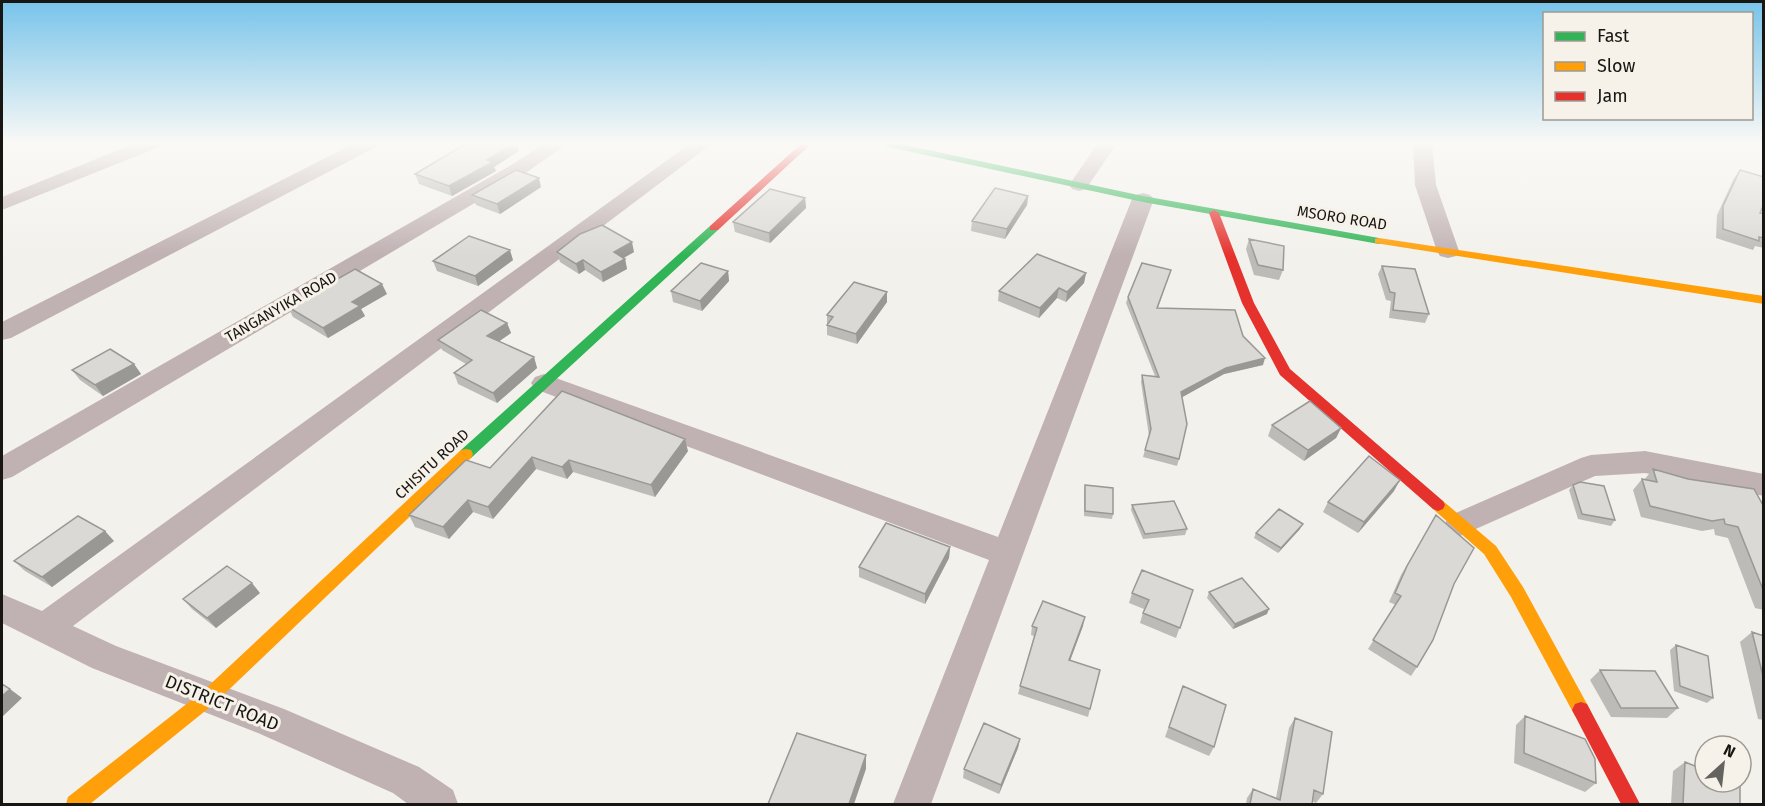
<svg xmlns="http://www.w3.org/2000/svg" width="1765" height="806" font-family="'Fira Sans',sans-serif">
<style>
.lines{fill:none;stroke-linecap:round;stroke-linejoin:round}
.street{fill:#c0b1b3;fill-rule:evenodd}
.fast{fill:#30b455;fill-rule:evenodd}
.slow{fill:#ff9f0a;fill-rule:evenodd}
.jam{fill:#e5322d;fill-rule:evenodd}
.wall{fill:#bcbbb7}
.shaded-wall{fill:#999895}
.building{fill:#dbd9d5;stroke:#999895;stroke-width:1.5}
.labels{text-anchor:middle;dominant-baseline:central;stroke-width:6;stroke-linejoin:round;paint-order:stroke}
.street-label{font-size:15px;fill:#181613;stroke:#f6f2e9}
.near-street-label{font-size:18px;fill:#181613;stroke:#f6f2e9}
</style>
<rect width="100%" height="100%" fill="#f3f1ec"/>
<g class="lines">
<path class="street" d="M136 143H162L159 147 2 210V197Z
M355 143H379L376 147 11 338 2 340V322Z
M545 143H568L527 172 12 477 2 480V456L513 164Z
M691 143H713L73 626 116 646 284 709 419 767 453 790 458 804H408L393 793 258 733 92 668 2 623V594L42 611Z
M1098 143H1117L1086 189 1079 191 1072 189 1069 185Z
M1413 143H1432L1436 185 1459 251 1456 256 1448 258 1440 256 1437 251 1415 185Z
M1143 193 1150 195 1154 199 931 804H893L989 560 535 389 531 383 535 377 544 374 553 377 998 537 1132 199 1136 195Z
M1645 451 1764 474V496L1645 473 1595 476 1460 536 1449 532 1445 524 1449 516 1581 458 1591 455Z"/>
<path class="fast" d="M879 143H896L1143 196 1379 238 1385 241 1379 244 1143 202 884 146Z
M714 225 719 228 718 230 471 458H461L459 454 461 450 710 226Z"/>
<path class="slow" d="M1379 238 1764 296V304L1375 243V239Z
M466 449 471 450 473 454 471 458 215 703 90 804H66L68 797 203 691 461 450Z
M1438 499 1443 501 1496 546 1523 587 1587 704 1590 710 1587 716 1581 718 1575 716 1511 597 1484 554 1433 509 1431 505 1433 501Z"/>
<path class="jam" d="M802 143H812L718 230H710V226Z
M1214 210 1219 213 1254 303 1290 369 1443 501 1445 505 1443 509 1438 511 1433 509 1280 375 1242 303 1209 213Z
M1581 702 1587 704 1640 804H1621L1572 710 1575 704Z"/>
</g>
<path class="wall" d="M467 143H516L519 151 494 167 496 171 452 196 419 184 415 174Z
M1740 170 1760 213 1764 214V248L1755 246 1753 250 1716 238 1717 215 1734 178Z
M541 187 500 214 476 205 472 195Z
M1028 196 1027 205 1005 239 971 231 972 221Z
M805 198 806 208 770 243 735 232 733 222Z
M1249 239 1283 270 1279 280 1254 275 1246 249Z
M557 252H634L624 258 625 259 627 269 603 282 585 270 579 274 560 262Z
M513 260 478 286 437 271 433 261Z
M1382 266 1429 314 1425 323 1389 318 1391 301 1386 300 1378 274Z
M1171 270 1158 308 1243 336 1263 365 1224 374 1182 397 1179 459 1177 466 1143 457 1149 436 1141 382 1142 375 1155 376 1126 303 1128 297Z
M728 271 729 281 702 311 673 302 671 291Z
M1086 273 1084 283 1066 302 1057 298 1039 318 998 301 999 291Z
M887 292V302L857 344 827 335V315Z
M387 294 361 309 365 316 328 338 293 317 288 307Z
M507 323 511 333 499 341 534 357 537 368 497 403 458 384 454 373 466 364 442 350 438 340Z
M134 364 141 374 103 396 80 380 72 370Z
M562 391 688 451 655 497 573 472 567 479 536 469 493 519 473 512 449 539 415 527 409 515 490 468Z
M1272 425 1341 428 1336 438 1304 461 1268 436Z
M1653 469 1764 507V610L1755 608 1728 538 1715 535 1714 529 1702 531 1641 517 1633 490 1642 479 1644 480Z
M1085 485 1113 514 1112 519 1084 516V491Z
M1573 485 1615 520 1611 526 1578 519 1569 490Z
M1394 491 1358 533 1323 512 1328 502Z
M1132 505 1187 529 1185 535 1143 539 1131 510Z
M1436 515 1454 584 1417 667 1411 676 1368 649 1396 605 1389 602 1401 575Z
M1300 529 1278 553 1254 538 1256 533Z
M114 541 52 587 25 571 14 561Z
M950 547 949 558 925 604 859 577V567Z
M1193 590 1176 638 1140 623 1144 609 1129 603 1132 593Z
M1209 592 1267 614 1233 629 1207 598Z
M260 593 216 628 192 609 183 599Z
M1032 626H1083L1070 660 1090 709 1088 717 1018 694 1034 636 1031 635Z
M1752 632 1764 636V720L1758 719 1740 642Z
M1676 645 1713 698 1707 703 1674 691 1670 650Z
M1600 670 1678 708 1667 718 1611 717 1590 680Z
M1183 686 1214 747 1209 756 1165 737Z
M1525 716 1596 783 1585 792 1514 763 1516 725Z
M1295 718 1323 794 1316 803 1312 801V804H1246L1247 798 1253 789 1276 798 1289 728Z
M1020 739 1018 748 999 794 963 778 964 769Z
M1685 762 1740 804H1671L1673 771Z"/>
<path class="shaded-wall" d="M514 143H516L519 151 494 167 496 171 452 196 449 186 487 160Z
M539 178 541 187 500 214 497 204Z
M1028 196 1027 205 1005 239 1007 229Z
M805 198 806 208 770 243 769 233Z
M632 242 634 252 616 262 614 252Z
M510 250 513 260 478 286 475 276Z
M625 259 627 269 603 282 601 272Z
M583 260 585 270 579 274 576 264Z
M728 271 729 281 702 311 700 301Z
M1086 273 1084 283 1066 302 1067 292Z
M382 284 387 294 361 309 365 316 328 338 323 328 352 302Z
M1059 288 1057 298 1039 318 1040 308Z
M887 292V302L857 344 856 334Z
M507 323 511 333 491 347 487 336Z
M534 357 537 368 497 403 493 393Z
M1265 358 1263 365 1224 374 1179 399 1181 392 1226 368Z
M134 364 141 374 103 396 95 385Z
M1341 428 1336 438 1304 461 1308 450Z
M685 439 688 451 655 497 651 485Z
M532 457 536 469 493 519 488 507Z
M569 460 573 472 567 479 562 467Z
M1400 480 1394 491 1358 533 1364 522Z
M468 500 473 512 449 539 443 527Z
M1303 524 1300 529 1278 553 1281 548Z
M105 531 114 541 52 587 42 577Z
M950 547 949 558 925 604V594Z
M252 583 260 593 216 628 207 618Z
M1269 609 1267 614 1233 629 1235 624Z
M1085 617 1083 626 1067 669 1069 660Z
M10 689 22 698 2 717V696Z
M1020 739 1018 748 999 794 1001 785Z
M866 755V769L854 804H849Z"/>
<path class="building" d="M467 143H514L487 160 493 162 449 186 415 174Z
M516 170 539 178 497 204 472 195Z
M1740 170 1764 177V204L1760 213 1764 214V238L1759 237V241L1723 229V206Z
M995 188 1028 196 1007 229 972 221Z
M770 189 805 198 769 233 733 222Z
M602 225 632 242 614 252 625 259 601 272 583 260 576 264 557 252 580 234Z
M469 236 510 250 475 276 433 261Z
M1249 239 1284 246 1283 270 1258 265Z
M1037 254 1086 273 1067 292 1059 288 1040 308 999 291Z
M701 263 728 271 700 301 671 291Z
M1142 263 1171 270 1157 308 1235 310 1243 336 1265 358 1226 368 1181 392 1187 424 1179 459 1145 450 1151 429 1142 375 1159 377 1128 297Z
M1382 266 1415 269 1429 314 1393 310 1395 293 1390 292Z
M355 269 382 284 352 302 360 306 323 328 288 307Z
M854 282 887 292 856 334 827 325 833 317 827 315Z
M481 310 507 323 487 336 534 357 493 393 454 373 472 360 438 340Z
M110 349 134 364 95 385 72 370Z
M562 391 685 439 651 485 569 460 562 467 532 457 488 507 468 500 443 527 409 515 466 460 490 468Z
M1310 401 1341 428 1308 450 1272 425Z
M1369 456 1400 480 1364 522 1328 502Z
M1653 469 1688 479 1754 489 1764 507V592L1738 527 1725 524 1724 519 1712 521 1650 506 1642 479 1657 482Z
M1580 482 1604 486 1615 520 1582 514 1573 485Z
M1085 485 1113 488V514L1085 511Z
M1174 501 1187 529 1145 534 1132 505Z
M1279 509 1303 524 1281 548 1256 533Z
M1436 515 1474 548 1454 584 1433 640 1417 667 1373 640 1401 596 1395 593 1407 566Z
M78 516 105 531 42 577 14 561Z
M886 523 950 547 925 594 859 567Z
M227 566 252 583 207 618 183 599Z
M1142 570 1193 590 1180 628 1143 613 1149 600 1132 593Z
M1242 578 1269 609 1235 624 1209 592Z
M1043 601 1085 617 1069 660 1100 670 1090 709 1020 686 1037 628 1032 626Z
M1752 632 1764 636V680Z
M1676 645 1708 656 1713 698 1680 686Z
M1600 670 1655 671 1678 708H1621Z
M2 684 10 689 2 696Z
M1183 686 1226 705 1214 747 1169 727Z
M1525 716 1585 739 1595 759 1596 783 1524 753Z
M1295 718 1332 732 1323 794 1314 790 1312 804H1250L1253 789 1280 800Z
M984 723 1020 739 1001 785 964 769Z
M797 733 866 755 849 804H768Z
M1685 762 1705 770V782H1731L1740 786V804H1683Z"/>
<linearGradient id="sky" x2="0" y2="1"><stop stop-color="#77c3ea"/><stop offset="0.56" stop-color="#faf9f6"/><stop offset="1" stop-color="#faf9f6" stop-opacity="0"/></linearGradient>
<rect width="1765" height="256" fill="url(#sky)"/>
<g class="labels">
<g class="street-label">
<text transform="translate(1342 218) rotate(9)">MSORO ROAD</text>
<text transform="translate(281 307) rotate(-30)">TANGANYIKA ROAD</text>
<text transform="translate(432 464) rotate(-43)">CHISITU ROAD</text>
</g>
<g class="near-street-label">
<text transform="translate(222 703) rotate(22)">DISTRICT ROAD</text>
</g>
</g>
<rect width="1765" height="806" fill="none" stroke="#181613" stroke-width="6"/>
<rect x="1543" y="12" width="210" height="108" fill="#f6f2e9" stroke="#9d9a93" stroke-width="1.5"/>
<rect x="1555" y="32" width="30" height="9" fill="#30b455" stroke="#9d9a93" stroke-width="1.5"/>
<text x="1597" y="42" font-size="18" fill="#181613">Fast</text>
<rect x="1555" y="62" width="30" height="9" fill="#ff9f0a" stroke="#9d9a93" stroke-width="1.5"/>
<text x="1597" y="72" font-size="18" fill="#181613">Slow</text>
<rect x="1555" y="92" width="30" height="9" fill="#e5322d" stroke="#9d9a93" stroke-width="1.5"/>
<text x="1597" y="102" font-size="18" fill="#181613">Jam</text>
<g transform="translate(1723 764) rotate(27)"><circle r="28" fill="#f6f2e9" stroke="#9d9a93" stroke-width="1.5"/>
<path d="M0-4.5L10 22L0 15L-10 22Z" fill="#65635f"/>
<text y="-9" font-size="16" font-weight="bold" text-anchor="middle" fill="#181613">N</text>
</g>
</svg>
